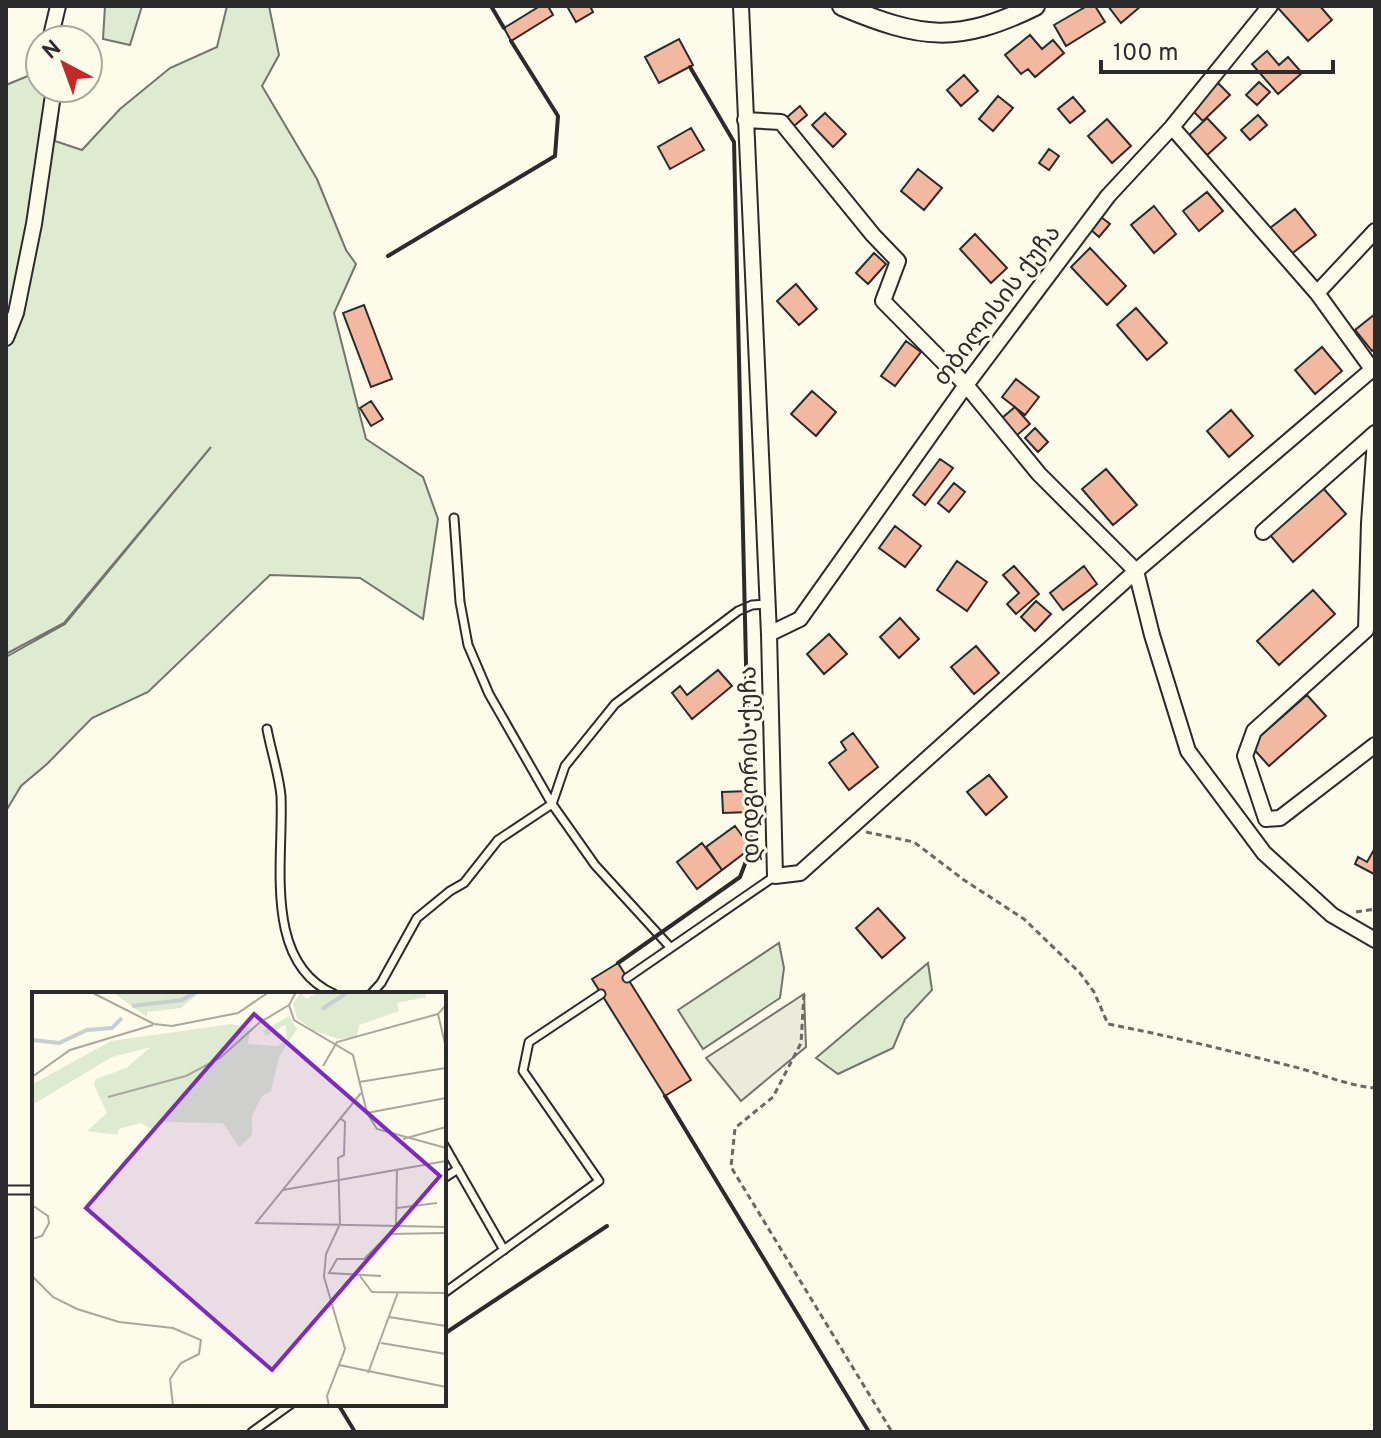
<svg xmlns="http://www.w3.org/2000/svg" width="1381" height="1438" font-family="Overpass,'Noto Sans Georgian',sans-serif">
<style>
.green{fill:#deebd1;stroke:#74746e;stroke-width:2}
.parking{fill:#eceadb;stroke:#74746e;stroke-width:2}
.building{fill:#f2b8a0;stroke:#2b2b2b;stroke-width:2}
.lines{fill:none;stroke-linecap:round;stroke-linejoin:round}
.service-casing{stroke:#2b2b2b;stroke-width:11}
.minor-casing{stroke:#2b2b2b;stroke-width:18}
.tertiary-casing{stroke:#2b2b2b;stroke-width:22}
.path{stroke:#6a6964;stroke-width:3;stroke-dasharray:6 4;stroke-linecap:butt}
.service{stroke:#fdfbea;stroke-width:7}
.minor{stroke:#fdfbea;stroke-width:14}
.tertiary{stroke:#fdfbea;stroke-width:18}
.wall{stroke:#2b2b2b;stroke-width:4}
.labels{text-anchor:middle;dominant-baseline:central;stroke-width:6;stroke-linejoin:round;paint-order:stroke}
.street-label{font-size:24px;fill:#2b2b2b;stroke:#fdfbea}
.inset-river{fill:none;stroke:#c7d0d0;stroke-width:4}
.inset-road{fill:none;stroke:#a9a89e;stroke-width:2}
.view{fill:#7b2cbf;fill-opacity:0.15;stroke:#7b2cbf;stroke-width:4}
.inset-edge{fill:none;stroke:#2b2b2b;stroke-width:4}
</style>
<rect width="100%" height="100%" fill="#fdfbea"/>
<path class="green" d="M105 6H142L130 45 103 39Z
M227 6H269L279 55 262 86 317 179 346 250 356 264 334 313 366 439 423 477 438 519 423 619 360 578 270 575 148 692 92 718 47 764 21 786 6 811V657L65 624 211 447 64 623 6 654V85L40 71V88L61 89 55 141 82 150 120 109 170 68 217 47Z
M779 943 784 968 780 998 703 1049 678 1010Z
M928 963 932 990 905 1019 893 1048 838 1074 816 1058Z"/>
<path class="parking" d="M804 994 806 1047 741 1101 706 1058Z"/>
<path class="building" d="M540 6H548L553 15 511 41 504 28Z
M572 6H590L593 12 576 22 568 8Z
M1087 6H1095L1105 22 1066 46 1054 25Z
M1108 6H1141L1121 23Z
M1280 6H1320L1332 20 1308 41 1278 8Z
M1030 35 1042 49 1053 40 1064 53 1035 77 1028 69 1021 74 1005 55Z
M679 39 693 65 659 83 645 57Z
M1267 51 1279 65 1288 57 1302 73 1278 94 1252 64Z
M964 75 978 91 961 106 947 90Z
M1259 82 1270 92 1257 105 1246 95Z
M1218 83 1230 95 1203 121 1191 109Z
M998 96 1013 108 993 131 979 119Z
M1073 97 1085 111 1070 123 1058 109Z
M800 106 807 115 794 126 786 118Z
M825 113 846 134 833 147 812 125Z
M1258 115 1267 125 1250 140 1241 130Z
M1207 118 1226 138 1206 156 1187 137Z
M1107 119 1131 146 1112 163 1088 136Z
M691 128 704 150 670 169 658 147Z
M1049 149 1059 156 1049 170 1039 163Z
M918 169 942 188 924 210 901 191Z
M1207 192 1223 211 1199 231 1183 211Z
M1154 206 1176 234 1154 253 1131 225Z
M1295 209 1316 235 1290 255 1270 228Z
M1101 217 1110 224 1099 237 1090 229Z
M975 234 1007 268 991 283 960 249Z
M1090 248 1126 286 1107 305 1071 267Z
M874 253 886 264 868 284 856 273Z
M796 284 817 309 799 325 777 301Z
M364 305 392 379 371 387 343 313Z
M1136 308 1167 343 1147 360 1117 325Z
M1375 314V349L1372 351 1355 330Z
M906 341 921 352 895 386 881 376Z
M1322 347 1342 371 1315 394 1295 370Z
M1016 379 1039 397 1025 415 1002 397Z
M812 391 836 412 816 436 791 414Z
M371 401 383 419 371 426 360 408Z
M1015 407 1030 424 1016 436 1002 418Z
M1231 410 1253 436 1229 457 1207 431Z
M1035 428 1048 442 1038 452 1025 438Z
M940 459 953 468 925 505 913 495Z
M1106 469 1137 505 1113 525 1082 489Z
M954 483 965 492 949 512 938 503Z
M1323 488 1346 514 1293 562 1270 535Z
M895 526 921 546 905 567 879 548Z
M957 561 987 582 967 611 937 590Z
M1014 566 1039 594 1016 614 1007 604 1019 593 1003 575Z
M1084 566 1097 584 1063 610 1050 593Z
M1313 590 1335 614 1279 665 1257 641Z
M1036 601 1051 614 1035 631 1021 617Z
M900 618 919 639 899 658 880 637Z
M829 634 847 654 824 674 807 654Z
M976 646 999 673 974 694 951 667Z
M718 670 732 686 692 719 672 693 680 686 687 695Z
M1307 695 1326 716 1269 766 1250 745Z
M853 733 878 767 849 790 829 763 846 750 841 742Z
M989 775 1007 797 986 815 967 792Z
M749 791 750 812 723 813 722 792Z
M735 826 751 848 722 870 706 847Z
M702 843 722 870 697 889 677 862Z
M1375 848V871L1374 874 1355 864 1358 857 1367 862Z
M878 908 905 938 882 958 856 928Z
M618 963 691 1080 665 1096 592 979Z"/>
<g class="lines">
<g class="service-casing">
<path id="service" d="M454 518 460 602 468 645 489 694 552 804 595 865 670 947
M267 729C271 751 279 774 281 796 284 859 262 962 334 994
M627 978 775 876
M371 994 381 983 417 918 450 891 464 883 498 840 552 804 565 766 615 704 738 611 752 605 768 604
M444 1145 504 1250
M444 1178 458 1169
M6 1190H34
M444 1293 599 1181 523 1071 529 1042 601 994
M252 1432 291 1404"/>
</g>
<g class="minor-casing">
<path id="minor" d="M741 6 769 634 775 876 800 873 1136 571 1375 367
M50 40 58 6
M745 120 781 122 873 235 898 261 883 301 966 385 1039 474 1136 571 1152 635 1188 751 1264 853 1332 915 1375 940
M1172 127 1317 293 1372 369
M1317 293 1375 231
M6 338 16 313 34 224 54 88
M1375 440 1369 523 1366 630 1254 731 1245 756 1266 819 1280 818 1375 745
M1263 532 1375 433
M769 634 800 619 966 385 1108 196 1172 127 1270 6"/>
</g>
<g class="tertiary-casing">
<path id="tertiary" d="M842 6C921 39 957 44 1035 6"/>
</g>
<path class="path" d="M866 832 914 842 964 880 1024 919 1080 973 1094 992 1108 1024C1170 1036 1230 1051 1291 1066 1320 1073 1344 1085 1375 1088
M1356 912 1375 909
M804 994 801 1043 773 1097 735 1128 731 1167 892 1432"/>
<use href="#service" class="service"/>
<use href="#minor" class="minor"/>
<use href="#tertiary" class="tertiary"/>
<path class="wall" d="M491 6 504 28
M690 67 734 142 749 793
M388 256 555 156 558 116 511 41
M618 963 740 877 751 848 750 809
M665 1096 869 1432
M444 1334 607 1226
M338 1404 355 1432"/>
</g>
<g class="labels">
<g class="street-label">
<text transform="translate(998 306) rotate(-53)">თბილისის ქუჩა</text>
<text transform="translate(751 765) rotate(-91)">დიდგორის ქუჩა</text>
</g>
</g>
<g transform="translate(32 992)">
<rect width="414" height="414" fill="#fdfbea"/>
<path d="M80 0 113 2 168 0 149 16 115 20V25ZM269 0 274 7 287 0H393L394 5 365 11 367 19 327 33 325 45 307 47 282 39 265 26 261 12ZM257 24 265 37 247 65 239 99 230 104 220 124V143L207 155 191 131 133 130 119 137 109 131 87 137 85 143 55 139 75 121 62 93 64 87 94 76 119 55 80 65 0 113 1 92 79 49 199 32 219 36 216 52 246 54 255 47 253 33 234 44 231 39Z" fill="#deebd1"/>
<path class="inset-river" d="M100 14 150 8 164 0M290 17 316 0M0 48 27 51 55 38 80 36 90 26"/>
<path class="inset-road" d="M59 0 122 32 140 34 206 21 237 0M264 0 257 13 262 28 321 63 335 121 345 137 414 156M414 13 406 22 414 56M291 74 305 50 406 22M0 85 38 58 121 33M327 90 414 76M329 101 224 231 414 235M76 105 154 84 188 66 227 31 257 13M335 121 414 106M371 147 414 135M251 198 414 169M0 213 16 224 17 231 10 244 0 247M365 216 405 211M364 233 365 177M0 284 21 305 45 317 87 330 141 336 169 348 167 362 149 371 138 387 141 414M328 284 340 300 414 301M349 284 297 281 305 267H332L357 242 414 241M357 325 414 334M349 351 414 362M307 373 414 395M336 381 366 300M297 414 295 404 313 357 292 285 294 262 308 232 306 166 312 163 313 130 308 126"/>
<path class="view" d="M222 22 408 184 240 378 54 216Z"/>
<rect width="414" height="414" class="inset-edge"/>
</g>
<rect width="1381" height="1438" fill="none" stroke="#2b2b2b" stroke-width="16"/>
<g transform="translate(64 64) rotate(319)"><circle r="38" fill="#fdfbea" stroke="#a9a89e" stroke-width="2"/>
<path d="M0-6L14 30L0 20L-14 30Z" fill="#c62828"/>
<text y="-12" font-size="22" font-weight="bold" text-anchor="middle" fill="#2b2b2b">N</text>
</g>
<path d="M1101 60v12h232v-12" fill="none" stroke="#2b2b2b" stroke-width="4"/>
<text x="1113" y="60" font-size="24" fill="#2b2b2b" stroke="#fdfbea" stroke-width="6" paint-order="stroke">100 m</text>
</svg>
